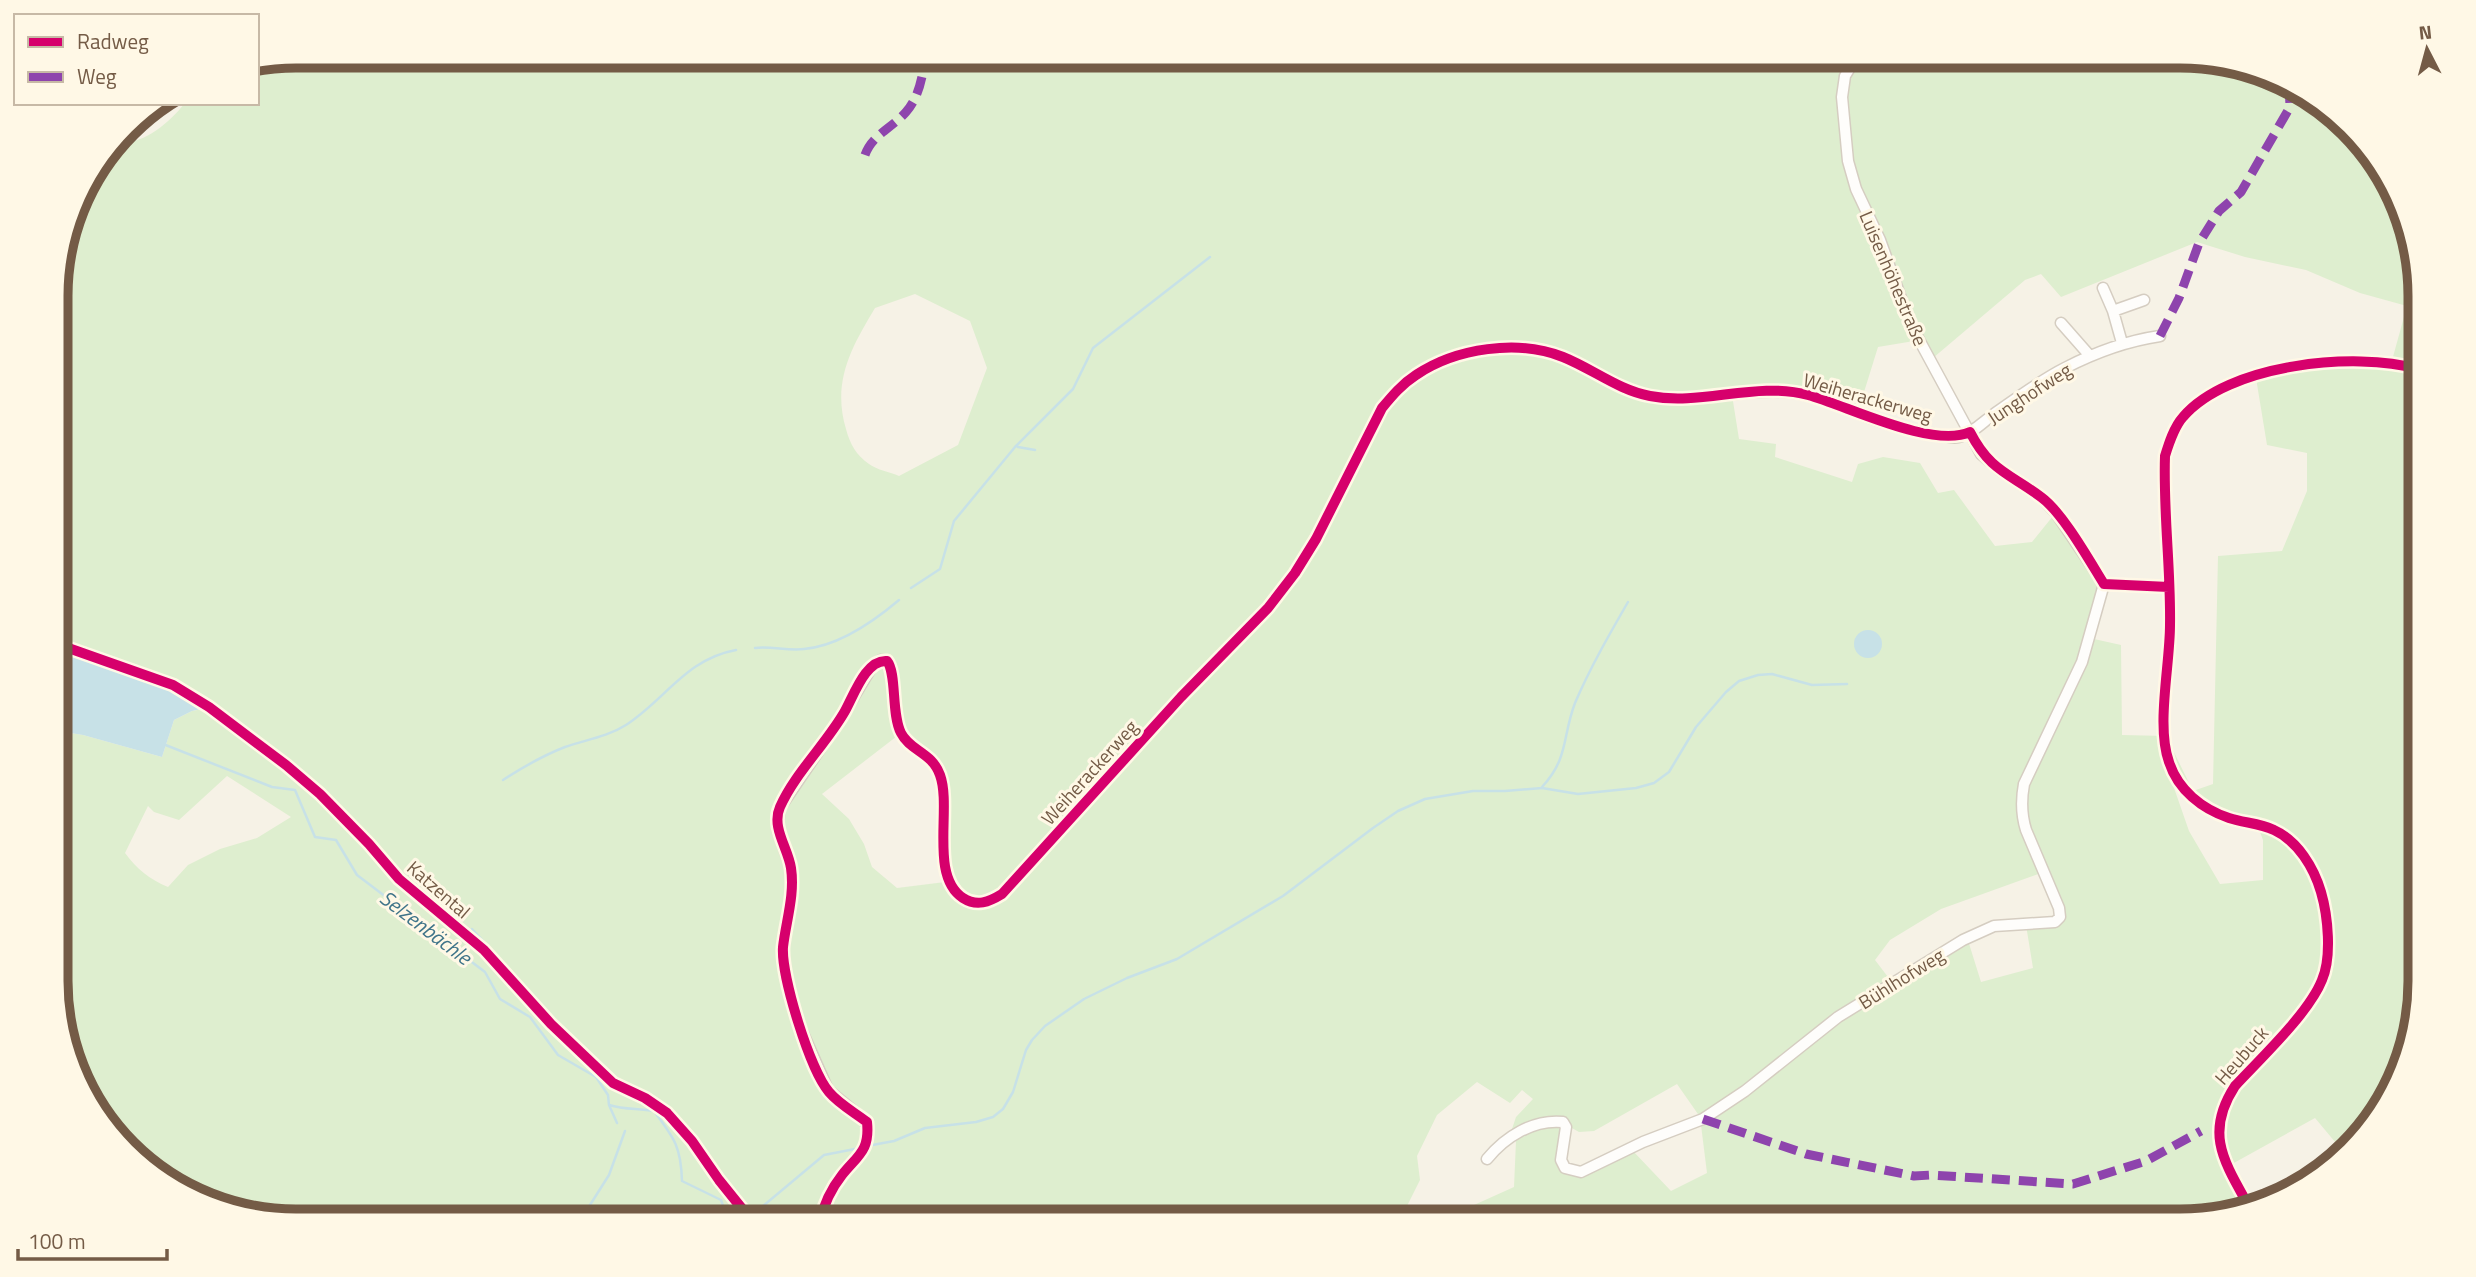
<svg xmlns="http://www.w3.org/2000/svg" width="2476" height="1277" font-family="'Titillium Web',sans-serif">
<style>
.green{fill:#deeecf;fill-rule:evenodd}
.water{fill:#c7e1e7}
.lines{fill:none;stroke-linecap:round;stroke-linejoin:round}
.stream{stroke:#c7e1e7;stroke-width:2.5}
.minor-casing{stroke:#d5cdc1;stroke-width:13}
.minor{stroke:#fefdfb;stroke-width:10}
.quiet{stroke:#8e44ad;stroke-width:9;stroke-dasharray:18 9;stroke-linecap:butt}
.cycleway-casing{stroke:#fff8e6;stroke-width:15}
.cycleway{stroke:#d6006c;stroke-width:10}
.labels{text-anchor:middle;dominant-baseline:central;stroke-width:6;stroke-linejoin:round;paint-order:stroke}
.street-label{font-size:19px;fill:#745b46;stroke:#fff8e6}
.water-label{font-size:21px;font-style:italic;fill:#3f7489;stroke:#fff8e6}
.rim{fill:none;stroke:#745b46;stroke-width:9}
</style>
<rect width="100%" height="100%" fill="#f6f2e6"/>
<path class="green" d="M296 56H2180L2286 81 2371 150 2418 265 2420 981 2395 1087 2341 1149 2315 1118 2223 1169 2241 1205 2195 1221H1469L1475 1217 1474 1205 1514 1187 1516 1141 1512 1129 1516 1117 1533 1099 1522 1090 1510 1103 1477 1082 1437 1115 1417 1156 1420 1180 1407 1206 1409 1221H296L190 1196 105 1127 58 1012V731L83 735 162 757 174 720 192 711 208 708 57 644V280L81 190 116 143C144 145 169 123 185 103H257V64ZM2197 242 2245 257 2306 270 2360 293 2407 306 2391 364H2302L2256 378 2267 445 2307 453V491L2282 551 2218 556 2213 784 2193 791 2166 736 2122 735 2121 645 2094 639 2099 586 2053 516 2032 542 1995 546 1954 490 1938 493 1920 463 1883 457 1858 464 1852 482 1775 457 1776 444 1739 439 1732 395 1806 394 1831 403 1860 405 1878 347 1920 340 1933 358 2025 280 2041 274 2061 297ZM915 294 970 321 987 368 958 445 899 476C890 472 877 470 869 464 856 455 850 444 846 429 832 382 851 348 875 308ZM901 733 940 775 945 882 897 888 872 867 864 844 849 819 822 794ZM227 776 291 817 257 838 220 849 188 865 168 887C149 879 137 869 125 853L148 806 154 812 179 820ZM2173 785 2209 809 2257 824 2263 840V880L2220 884 2189 831ZM2044 872 2060 917 2026 925 2033 968 1981 982 1966 934 1891 981 1875 960 1890 940 1941 909ZM1677 1084 1700 1117 1707 1173 1671 1191 1632 1150 1579 1169 1565 1163 1570 1127 1579 1132 1594 1131Z"/>
<path class="water" d="M1854 644a14 14 0 1 1 28 0a14 14 0 1 1-28 0Z
M57 644 173 685 209 707 192 711 174 720 162 757 83 735 58 731Z"/>
<g class="lines">
<path class="stream" d="M1018 447 1035 450
M911 588 940 569 954 521 1015 447 1073 389 1093 348 1210 257
M755 648C771 646 788 651 804 649 839 646 873 622 899 600
M163 744 272 787 295 790 315 837 336 840 357 875 485 972 500 999 530 1017 558 1055 596 1077 608 1095 609 1105C625 1110 638 1108 654 1111 674 1138 681 1146 682 1181L721 1200 728 1220 730 1221
M503 780C523 767 542 756 565 747 585 740 607 737 626 725 666 699 686 659 736 650
M1542 787C1569 758 1562 737 1575 703 1590 668 1609 635 1628 602
M472 929 560 1025
M609 1105 617 1123
M867 1146 894 1141 925 1128 976 1122 993 1117 1003 1109 1013 1092 1026 1050 1032 1040 1045 1026 1084 999 1127 978 1177 959 1283 896 1373 828 1398 811 1425 799 1473 791H1505L1542 788 1578 794 1636 788 1654 783 1669 772 1696 727 1726 692 1739 681 1758 675 1772 674 1812 685 1847 684
M757 1211 824 1155 860 1148
M583 1221V1216L609 1175 625 1131"/>
<g class="minor-casing">
<path id="minor" d="M1857 56 1845 76 1842 97 1848 161 1856 189 1880 240 1910 323 1981 454 2001 471 2041 497 2056 513 2104 584 2169 587
M2103 288 2113 311 2122 343
M2113 311 2144 300
M2061 323 2090 356
M57 644 173 685 209 707 286 765 320 794 369 844 399 879 484 950 551 1024 613 1083 645 1098 667 1113 692 1141 719 1180 752 1221
M1487 1159C1505 1137 1533 1119 1563 1122L1566 1127 1561 1160 1565 1168 1581 1172 1643 1142 1703 1119 1745 1091 1838 1017 1963 940 1994 926 2055 922 2060 917 2059 908 2026 830C2021 814 2021 800 2024 784L2082 662 2104 584
M2247 1203C2223 1160 2205 1132 2235 1086 2260 1059 2309 1013 2322 980 2332 957 2328 916 2321 892 2314 868 2298 841 2274 830 2260 823 2244 823 2229 818 2202 809 2178 790 2169 762 2156 726 2170 665 2170 625 2171 569 2163 512 2165 456 2169 443 2174 427 2183 417 2228 364 2355 351 2418 369
M820 1221C824 1204 831 1189 842 1175 858 1155 870 1151 867 1122L828 1090 797 1020 786 976 783 950 792 889 791 868 778 831 779 809 841 718 873 665 881 660 887 661C897 673 891 714 901 733 910 751 932 752 940 775 952 808 929 876 963 898 977 907 989 902 1002 894L1181 697 1268 608 1295 573 1316 539 1382 408C1392 396 1402 384 1416 375 1456 349 1518 339 1563 357 1592 368 1618 390 1649 396 1695 405 1741 388 1786 392 1820 394 1850 412 1882 422 1901 428 1923 433 1944 436 1948 437 1955 438 1959 437 1972 434 1984 421 1994 414 2017 398 2041 380 2065 368 2096 352 2126 341 2160 336"/>
</g>
<use href="#minor" class="minor"/>
<path class="quiet" d="M865 155C872 135 892 128 906 112 920 96 922 76 926 56
M2160 336 2179 298 2199 243 2219 211 2241 192 2290 107 2289 83
M1703 1119 1806 1154 1914 1176 1931 1175 2073 1184 2146 1161 2201 1131"/>
<g class="cycleway-casing">
<path id="cycleway" d="M57 644 173 685 209 707 286 765 320 794 369 844 399 879 484 950 551 1024 613 1083 645 1098 667 1113 692 1141 719 1180 752 1221
M2247 1203C2223 1160 2205 1132 2235 1086 2260 1059 2309 1013 2322 980 2332 957 2328 916 2321 892 2314 868 2298 841 2274 830 2260 823 2244 823 2229 818 2202 809 2178 790 2169 762 2156 726 2170 665 2170 625 2171 569 2163 512 2165 456 2169 443 2174 427 2183 417 2228 364 2355 351 2418 369
M820 1221C824 1204 831 1189 842 1175 858 1155 870 1151 867 1122 854 1112 839 1104 829 1092 810 1070 781 976 783 947 786 921 795 895 791 868 788 848 771 827 780 807 795 773 827 743 845 711 854 695 866 659 887 661 897 673 891 714 901 733 910 751 932 752 940 775 952 808 929 876 963 898 977 907 989 902 1002 894L1181 697 1268 608 1295 573 1316 539 1382 408C1392 396 1402 384 1416 375 1456 348 1518 339 1563 357 1593 369 1618 390 1650 396 1702 406 1756 381 1808 395 1848 406 1932 449 1970 432 1990 471 2009 473 2041 497 2063 513 2089 560 2104 584L2169 587"/>
</g>
<use href="#cycleway" class="cycleway"/>
</g>
<g class="labels">
<g class="street-label">
<text transform="translate(1894 278) rotate(67)">Luisenhöhestraße</text>
<text transform="translate(2029 393) rotate(-33)">Junghofweg</text>
<text transform="translate(1868 397) rotate(16)">Weiherackerweg</text>
<text transform="translate(1089 772) rotate(-48)">Weiherackerweg</text>
<text transform="translate(439 889) rotate(41)">Katzental</text>
<text transform="translate(1901 978) rotate(-32)">Bühlhofweg</text>
<text transform="translate(2241 1055) rotate(-49)">Heubuck</text>
</g>
<g class="water-label">
<text transform="translate(426 927) rotate(37)">Selzenbächle</text>
</g>
</g>
<path d="M0 0H2476V1277H0ZM296 68H2180A228 228 0 0 1 2408 296V981A228 228 0 0 1 2180 1209H296A228 228 0 0 1 68 981V296A228 228 0 0 1 296 68Z" fill="#fff8e6" fill-rule="evenodd"/>
<path class="rim" d="M296 68H2180A228 228 0 0 1 2408 296V981A228 228 0 0 1 2180 1209H296A228 228 0 0 1 68 981V296A228 228 0 0 1 296 68Z"/>
<rect x="14" y="14" width="245" height="91" fill="#fff8e6" stroke="#c7b9a6" stroke-width="2"/>
<rect x="28" y="37" width="35" height="10" fill="#d6006c" stroke="#c7b9a6" stroke-width="2"/>
<text x="77" y="49" font-size="21" fill="#745b46">Radweg</text>
<rect x="28" y="72" width="35" height="10" fill="#8e44ad" stroke="#c7b9a6" stroke-width="2"/>
<text x="77" y="84" font-size="21" fill="#745b46">Weg</text>
<g transform="translate(2427 49) rotate(354)" stroke="#fff8e6" stroke-width="5" paint-order="stroke">
<path d="M0-5L12 26L0 18L-12 26Z" fill="#745b46"/>
<text y="-10" font-size="19" font-weight="bold" text-anchor="middle" fill="#745b46">N</text>
</g>
<path d="M18 1249v10h149v-10" fill="none" stroke="#745b46" stroke-width="3.5"/>
<text x="28" y="1249" font-size="21" fill="#745b46" stroke="#fff8e6" stroke-width="5" paint-order="stroke">100 m</text>
</svg>
